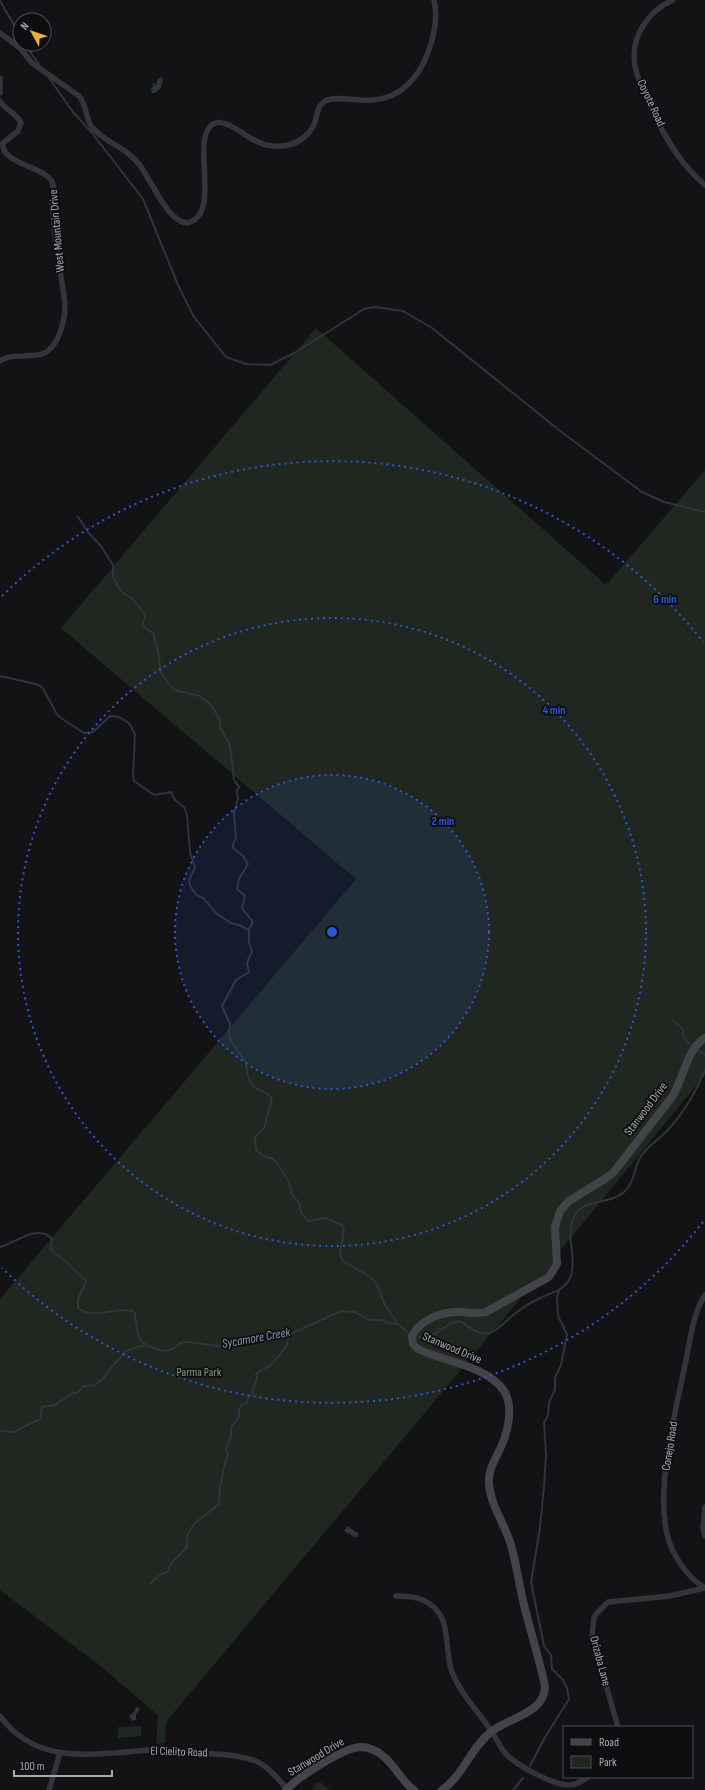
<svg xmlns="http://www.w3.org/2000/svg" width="705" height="1790" font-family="'Sofia Sans Condensed',sans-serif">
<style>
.green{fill:#202721}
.water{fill:#2d353d}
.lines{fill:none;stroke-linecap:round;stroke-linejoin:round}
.stream{stroke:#2d353d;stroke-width:2}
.street{stroke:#343539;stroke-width:5.5}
.secondary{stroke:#434449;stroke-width:8}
.ring{fill:none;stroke:#2b57d4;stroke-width:2;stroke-dasharray:2 4}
.labels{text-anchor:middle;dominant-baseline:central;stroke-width:3.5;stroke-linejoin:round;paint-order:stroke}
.street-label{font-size:12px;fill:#a6aab4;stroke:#0e0e10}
.park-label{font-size:12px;fill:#7e9e81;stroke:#0e0e10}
.water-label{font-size:13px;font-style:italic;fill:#7e96ad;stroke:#0e0e10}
.centre{fill:#2b57d4;stroke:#0e0e10;stroke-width:2}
.ring-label{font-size:12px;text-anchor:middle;font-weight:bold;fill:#2b57d4;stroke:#0e0e10;stroke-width:3.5;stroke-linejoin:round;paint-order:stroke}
</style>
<rect width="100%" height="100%" fill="#131315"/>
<path class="green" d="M316 328 606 585 705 470V1075L554 1258 555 1269 535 1281 166 1722 165 1743 156 1744 158 1715 98 1664 0 1590V1299L356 879 61 628Z
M141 1726V1736L118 1738V1727Z
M320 1782 330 1790H311L317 1783Z"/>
<path class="water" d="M161 77 163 79 161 88 155 93H152L151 89 154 86 152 84 153 83 156 85 158 79Z
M347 1526 359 1534 356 1538 344 1531Z
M136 1707 139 1708 140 1710 136 1714V1720L132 1721 129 1716 134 1712Z"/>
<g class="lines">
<path class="stream" d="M0 1 20 35
M25 44 40 66
M49 78 73 112 92 133 143 199 178 285 194 317 226 357 246 364 270 365 296 352 364 309 375 307 403 311 432 328 559 430 642 492 664 502 705 512
M78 517 88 532 101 546 113 565V577L119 588 123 593 132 598 144 613 145 617 142 626 154 634V639L158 650 161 673 174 690 200 696 212 706 220 720V728L229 743 231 753 234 780 239 787 237 791 238 799 234 812 236 838 233 844V848L243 856 248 864 239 879 237 889 245 896 242 908 253 922 249 930
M0 676 36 684 42 687 58 716 84 733 93 732 110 716 119 717 129 723 135 734 133 776 134 781 154 795 171 792 175 800 184 807 187 815 190 852 195 868 189 880 190 885 196 895 203 898 217 914 231 923 239 925 249 930V943L252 951 247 963 249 972 236 980 222 1006 230 1024 229 1034 231 1041 246 1063 248 1077 253 1086 269 1095 272 1099 264 1128 255 1137 256 1150 263 1156 273 1159 277 1163 289 1182 292 1194 299 1203 301 1212 308 1221 326 1218 342 1225 344 1229 340 1254 343 1261 372 1278 376 1283 385 1305 398 1324
M672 1020C679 1025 685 1028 683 1037L689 1044
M698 1050 705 1055
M0 1247C15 1243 39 1223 52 1239L51 1247 55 1254 63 1259 86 1281 78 1299V1308C93 1320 114 1307 133 1311L135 1314C138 1334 135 1343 157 1349 162 1351 167 1352 172 1349 178 1346 179 1341 188 1342 200 1343 214 1347 227 1346 239 1345 249 1340 260 1336 265 1335 280 1335 286 1336L341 1311 355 1312 369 1320H382L388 1323 398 1324 407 1332
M419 1337C436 1338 444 1324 459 1321 469 1325 477 1336 489 1333 497 1331 506 1321 513 1315 521 1309 529 1303 538 1299 551 1292 563 1292 570 1278 579 1256 561 1230 578 1211 588 1199 611 1204 624 1192 635 1182 634 1167 641 1156 648 1146 658 1140 667 1131 684 1113 696 1092 705 1070
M0 1431 14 1432C22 1427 31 1424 40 1419L42 1407 55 1405 73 1393H77L84 1386 95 1385 104 1378 109 1370 126 1351 144 1345
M150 1584 160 1575 167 1572 172 1562 186 1548 188 1534 194 1524 219 1504 220 1487 225 1463 228 1455 226 1449 231 1437V1427L239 1417V1409L241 1406 247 1403 248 1398 253 1393V1389L257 1378 256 1375 257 1373 271 1365 286 1347 289 1335
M530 1766 544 1739 569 1699 567 1688 563 1680 552 1669 551 1655 544 1646 531 1582 540 1528 544 1487 546 1455 544 1423 548 1415 549 1402 555 1390V1378L561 1365 567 1334 558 1316 557 1297 559 1291
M513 1790 523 1778"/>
<path class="street" d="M673 0C648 11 630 37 635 66 638 83 647 98 654 114 667 141 682 166 705 185
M0 33 20 48 32 63 79 96C87 105 85 118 92 127 104 143 128 147 141 167 152 182 167 220 186 223 225 217 187 134 215 123 226 119 245 136 256 141 264 145 273 147 282 146 296 145 310 136 315 122 317 115 317 106 325 101 337 95 359 102 373 100 385 99 397 95 406 86 427 68 440 27 434 0
M0 78V93
M0 101C5 110 17 113 21 123L18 131 3 143C0 163 43 167 51 180 56 188 53 198 53 207 53 240 62 273 65 305 65 320 59 348 42 354 37 356 30 355 24 356 15 356 7 356 0 361
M705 1295C692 1315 690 1343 685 1365 675 1414 656 1486 667 1534 672 1555 687 1577 705 1588
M705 1507 703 1528 705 1536
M396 1596C413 1596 428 1598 439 1613 450 1630 445 1653 452 1672 461 1695 479 1712 492 1732 497 1740 501 1749 507 1755 518 1766 553 1785 569 1785 577 1785 582 1781 588 1777
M0 1716C38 1768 97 1753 152 1750 173 1750 193 1752 213 1754 228 1755 245 1756 258 1762 270 1768 278 1779 287 1789
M618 1727 592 1636 594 1617 597 1613 608 1602 670 1596 705 1588
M49 1790 60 1753"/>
<path class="secondary" d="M286 1790C298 1777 343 1748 360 1747 369 1747 376 1750 383 1756 395 1765 401 1781 414 1790
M442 1790C463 1776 471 1747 491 1732 509 1717 545 1714 545 1686 539 1658 530 1630 523 1601 519 1583 516 1563 511 1545 505 1524 490 1505 489 1483 488 1470 495 1460 500 1449 508 1433 514 1406 504 1391 488 1366 442 1361 418 1349L413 1344 412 1336C419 1321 439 1313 454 1312 465 1311 475 1315 486 1312L549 1277 557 1264 555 1227 560 1211 569 1201 603 1180 613 1173 672 1097C684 1078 686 1050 705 1038"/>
</g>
<circle cx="332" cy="932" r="157" fill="#2b57d4" fill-opacity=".12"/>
<g class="ring">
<circle cx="332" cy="932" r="157"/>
<circle cx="332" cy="932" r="314"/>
<path d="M703 1222A471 471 0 0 1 2 1268M2 596A471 471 0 0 1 703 642"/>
</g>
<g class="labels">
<g class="street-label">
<text transform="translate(651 103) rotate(65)">Coyote Road</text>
<text transform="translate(57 231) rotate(-95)">West Mountain Drive</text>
<text transform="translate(646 1109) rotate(-53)">Stanwood Drive</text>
<text transform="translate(452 1348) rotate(23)">Stanwood Drive</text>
<text transform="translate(670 1446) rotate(-81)">Conejo Road</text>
<text transform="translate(600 1661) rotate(75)">Orizaba Lane</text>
<text transform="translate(179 1752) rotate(2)">El Cielito Road</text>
<text transform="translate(316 1757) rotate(-31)">Stanwood Drive</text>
</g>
<g class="park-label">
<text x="199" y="1372">Parma Park</text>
</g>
<g class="water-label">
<text transform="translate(256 1338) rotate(-10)">Sycamore Creek</text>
</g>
</g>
<circle cx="332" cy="932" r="6" class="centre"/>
<g class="ring-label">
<text x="665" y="603">6 min</text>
<text x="554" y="714">4 min</text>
<text x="443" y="825">2 min</text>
</g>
<rect x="563" y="1726" width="130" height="52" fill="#0e0e10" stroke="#4b4c52"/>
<rect x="571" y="1739" width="20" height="6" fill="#434449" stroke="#4b4c52"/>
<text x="599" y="1746" font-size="12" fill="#a6aab4">Road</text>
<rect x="571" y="1756" width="20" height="12" fill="#202721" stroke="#4b4c52"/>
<text x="599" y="1766" font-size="12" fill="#a6aab4">Park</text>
<g transform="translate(32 32) rotate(310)"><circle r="19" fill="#0e0e10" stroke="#4b4c52"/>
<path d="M0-3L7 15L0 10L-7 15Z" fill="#e6b23a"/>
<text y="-6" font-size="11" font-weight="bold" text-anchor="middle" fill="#a6aab4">N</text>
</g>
<path d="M14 1770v6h98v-6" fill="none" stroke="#a6aab4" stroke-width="2"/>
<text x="20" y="1770" font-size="12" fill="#a6aab4" stroke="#0e0e10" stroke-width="3" paint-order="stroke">100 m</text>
</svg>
